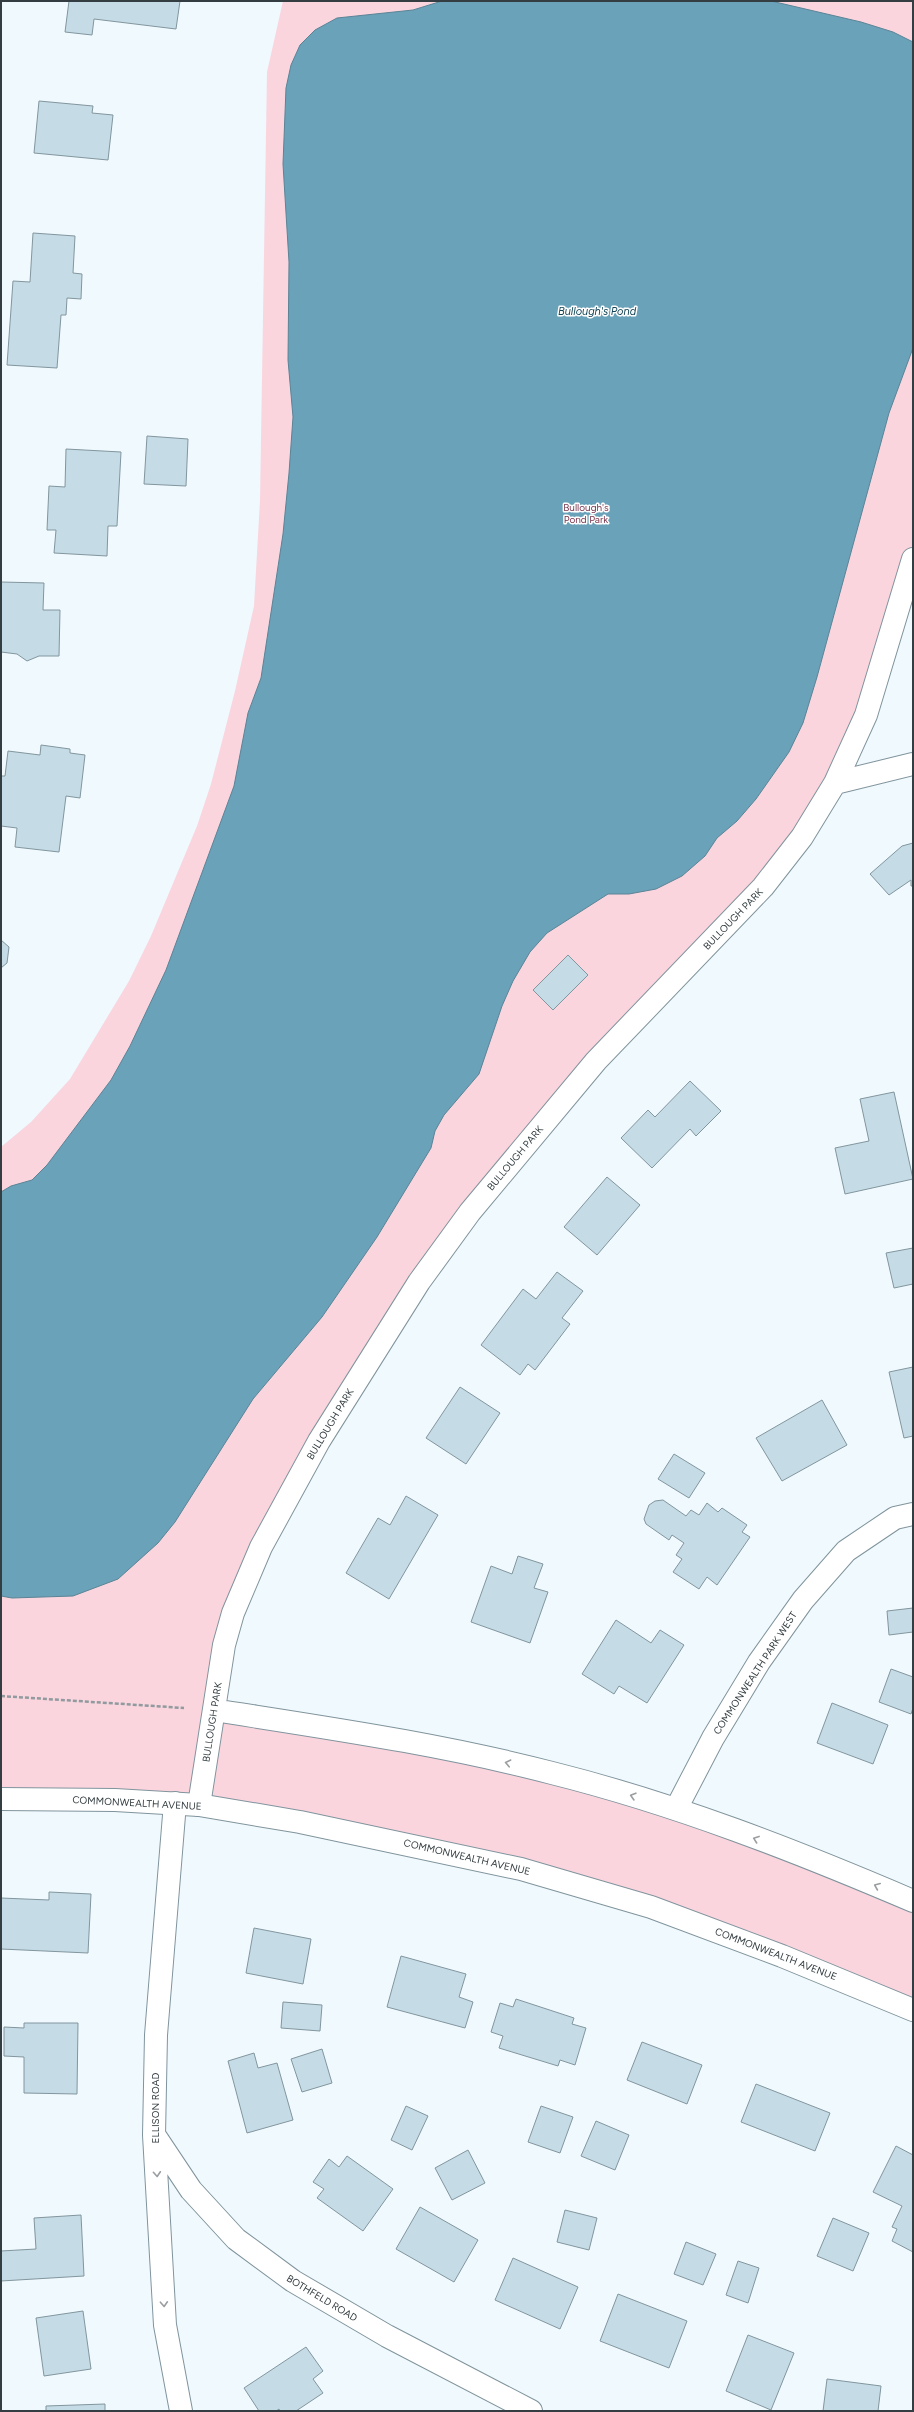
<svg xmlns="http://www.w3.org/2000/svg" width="914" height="2412" font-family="Figtree,sans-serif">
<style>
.green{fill:#fad5de}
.water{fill:#6aa2ba;stroke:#5a8496}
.building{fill:#c5dbe5;stroke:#82969f}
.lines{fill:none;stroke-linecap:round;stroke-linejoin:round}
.minor-casing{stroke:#80949d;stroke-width:24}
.primary-casing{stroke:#80949d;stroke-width:24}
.path{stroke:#919a9e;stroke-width:2.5;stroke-dasharray:4 2;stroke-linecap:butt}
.minor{stroke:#fff;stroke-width:22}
.primary{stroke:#fff;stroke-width:22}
.oneway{stroke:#9a9ea0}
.labels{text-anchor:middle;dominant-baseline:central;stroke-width:3;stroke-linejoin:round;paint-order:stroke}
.park-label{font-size:10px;fill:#7a354d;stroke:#fff}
.street-label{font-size:10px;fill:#343d41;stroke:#fff}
.water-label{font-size:11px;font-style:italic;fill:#124355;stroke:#fff}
</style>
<rect width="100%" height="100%" fill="#f0f9fd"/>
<path class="green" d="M283 1H913V559L825 801 470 1212 261 1547 214 1710 553 1773 913 1901V2010L651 1907 300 1822 1 1799V1147L31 1122 70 1079 129 981 151 936 197 826 211 784 235 691 254 606 260 501 267 72Z"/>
<path class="water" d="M442 1H771L861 22 893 32 913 42V348L889 413 817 677 803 723 789 752 756 799 737 821 717 838 705 856 682 876 656 889 629 894H608L547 933 530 952 513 981 502 1006 479 1074 444 1115 435 1131 431 1148 377 1237 322 1317 253 1399 175 1522 158 1543 118 1579 73 1596 12 1598 1 1596V1192L11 1186 32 1180 47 1165 111 1080 130 1046 166 970 234 786 248 713 261 678 283 534 289 473 293 417 288 360 289 262 283 164 286 88 291 65 300 45 315 30 337 18 413 10Z"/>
<path class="building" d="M69 1H180L176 29 94 19 92 35 65 32Z
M39 101 93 106 92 113 113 115 108 160 34 153Z
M33 233 75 236 73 273 82 274 81 299 67 298 66 315H61L57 368 7 365 13 281 30 282Z
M147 436 188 439 186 486 144 484Z
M66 449 121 452 117 526H108L107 556 54 553 56 530H47L49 486 65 487Z
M1 582 44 583 43 610H60L59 656H39L27 661 17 654 1 652Z
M41 745 70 749V753L85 755 80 798 66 796 59 852 15 847 17 828 1 826V776H5L8 751 40 755Z
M913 843V886H911V880L889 895 870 874 902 846Z
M1 940 9 947 7 963 1 968Z
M568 955 588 975 553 1010 533 990Z
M690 1081 721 1111 696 1136 690 1129 652 1168 621 1138 648 1110 655 1117Z
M894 1092 913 1179 845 1194 835 1148 869 1141 860 1099Z
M607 1177 640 1205 597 1255 564 1227Z
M913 1248V1284L894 1288 886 1253Z
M557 1272 583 1291 562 1318 570 1324 535 1370 528 1364 520 1375 481 1345 523 1289 536 1299Z
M913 1367V1436L904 1438 889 1372Z
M460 1387 500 1413 466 1464 426 1438Z
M822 1400 847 1445 782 1481 756 1438Z
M674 1454 705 1473 689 1498 658 1479Z
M406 1496 438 1515 389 1599 346 1573 378 1518 390 1525Z
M663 1500 686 1516 691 1510 699 1515 707 1503 718 1512 722 1508 747 1525 742 1532 750 1537 717 1585 707 1577 699 1589 673 1572 682 1559 676 1555 684 1543 672 1535 669 1540 646 1524 644 1519 649 1505 655 1501Z
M518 1556 543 1564 534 1588 548 1592 530 1643 471 1622 491 1566 512 1574Z
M913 1608V1632L889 1635 887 1611Z
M616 1620 651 1643 660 1630 684 1645 647 1703 619 1686 614 1694 582 1674Z
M891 1669 913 1677V1708L911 1714 879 1702Z
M832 1703 888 1725 873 1764 817 1743Z
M49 1892 91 1894 88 1953 1 1949V1898L49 1900Z
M254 1928 311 1939 303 1984 246 1973Z
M401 1956 466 1974 459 1997 473 2002 465 2028 387 2007Z
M516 1999 574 2018 572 2024 586 2028 575 2065 560 2060 558 2066 499 2048 503 2036 491 2032 500 2003 513 2007Z
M283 2002 322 2005 320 2031 281 2028Z
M24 2023H78L77 2094 24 2093V2057L4 2056V2027L24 2028Z
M642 2042 702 2065 687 2104 627 2080Z
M322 2049 332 2083 302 2092 291 2059Z
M254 2053 258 2068 277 2063 293 2120 247 2133 228 2061Z
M756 2084 830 2113 815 2151 741 2122Z
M406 2106 428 2116 412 2150 391 2140Z
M541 2106 573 2117 560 2153 528 2142Z
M596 2121 629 2135 615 2170 581 2156Z
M896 2146 913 2155V2252L892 2241 897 2229 892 2227 902 2206 873 2192Z
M468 2150 485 2183 452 2200 435 2168Z
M347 2156 393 2189 363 2231 317 2198 324 2189 313 2182 329 2159 339 2167Z
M420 2207 478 2240 454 2282 396 2249Z
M565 2210 597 2218 589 2250 557 2242Z
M81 2215 84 2276 1 2281V2251L36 2249 34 2218Z
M833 2218 869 2233 853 2271 817 2256Z
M686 2242 716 2254 703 2285 674 2274Z
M513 2258 578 2287 560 2329 495 2300Z
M738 2261 759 2268 748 2303 726 2295Z
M618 2294 687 2321 669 2368 600 2341Z
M83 2311 91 2369 44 2376 36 2318Z
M748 2335 794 2353 771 2410 726 2391Z
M306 2347 323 2371 313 2379 323 2393 296 2411H280L279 2409 276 2411H259L244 2388Z
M827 2379 881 2386 878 2411H823Z
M105 2404V2411H46V2406Z"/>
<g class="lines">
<g class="minor-casing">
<path id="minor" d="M835 783 913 764
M214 1710C328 1728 441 1744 552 1773 676 1804 796 1851 913 1901
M175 1803 156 2035 154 2135 165 2325 181 2411
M199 1805 224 1645 233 1613 261 1547 319 1441 419 1282 470 1212 596 1061 763 887 802 837 835 783 866 715 913 559
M676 1809 713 1738 759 1662 803 1600 846 1551 895 1518 913 1514
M155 2136 191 2190 236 2239 293 2281 387 2336 531 2411"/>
</g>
<g class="primary-casing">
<path id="primary" d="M1 1799 115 1800 199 1805 300 1822 521 1869 651 1907 782 1956 913 2010"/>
</g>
<path class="path" d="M1 1696 184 1708"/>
<use href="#minor" class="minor"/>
<use href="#primary" class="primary"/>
</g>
<defs><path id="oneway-chevron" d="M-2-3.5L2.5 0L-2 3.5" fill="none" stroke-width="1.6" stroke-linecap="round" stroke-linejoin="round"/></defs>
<g class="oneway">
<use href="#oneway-chevron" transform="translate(508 1763) rotate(-167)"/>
<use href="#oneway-chevron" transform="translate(633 1796) rotate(-164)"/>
<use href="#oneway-chevron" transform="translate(756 1839) rotate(-160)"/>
<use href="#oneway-chevron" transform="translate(877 1886) rotate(-157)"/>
<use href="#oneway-chevron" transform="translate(157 2174) rotate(86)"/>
<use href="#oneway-chevron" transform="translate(164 2304) rotate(87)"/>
</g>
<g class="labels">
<g class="park-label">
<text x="586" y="507">Bullough's<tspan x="586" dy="12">Pond Park</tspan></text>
</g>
<g class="street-label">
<text transform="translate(733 919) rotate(-46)">BULLOUGH PARK</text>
<text transform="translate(515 1158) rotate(-50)">BULLOUGH PARK</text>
<text transform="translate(330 1424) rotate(-59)">BULLOUGH PARK</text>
<text transform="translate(755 1673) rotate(-57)">COMMONWEALTH PARK WEST</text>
<text transform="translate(212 1722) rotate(-81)">BULLOUGH PARK</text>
<text transform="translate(137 1803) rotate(3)">COMMONWEALTH AVENUE</text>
<text transform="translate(467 1857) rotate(13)">COMMONWEALTH AVENUE</text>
<text transform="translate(776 1954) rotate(21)">COMMONWEALTH AVENUE</text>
<text transform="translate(155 2108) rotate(-90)">ELLISON ROAD</text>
<text transform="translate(322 2298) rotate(31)">BOTHFELD ROAD</text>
</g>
<g class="water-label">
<text x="597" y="311">Bullough's Pond</text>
</g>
</g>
<rect width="914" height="2412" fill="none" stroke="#343d41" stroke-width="4"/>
</svg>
